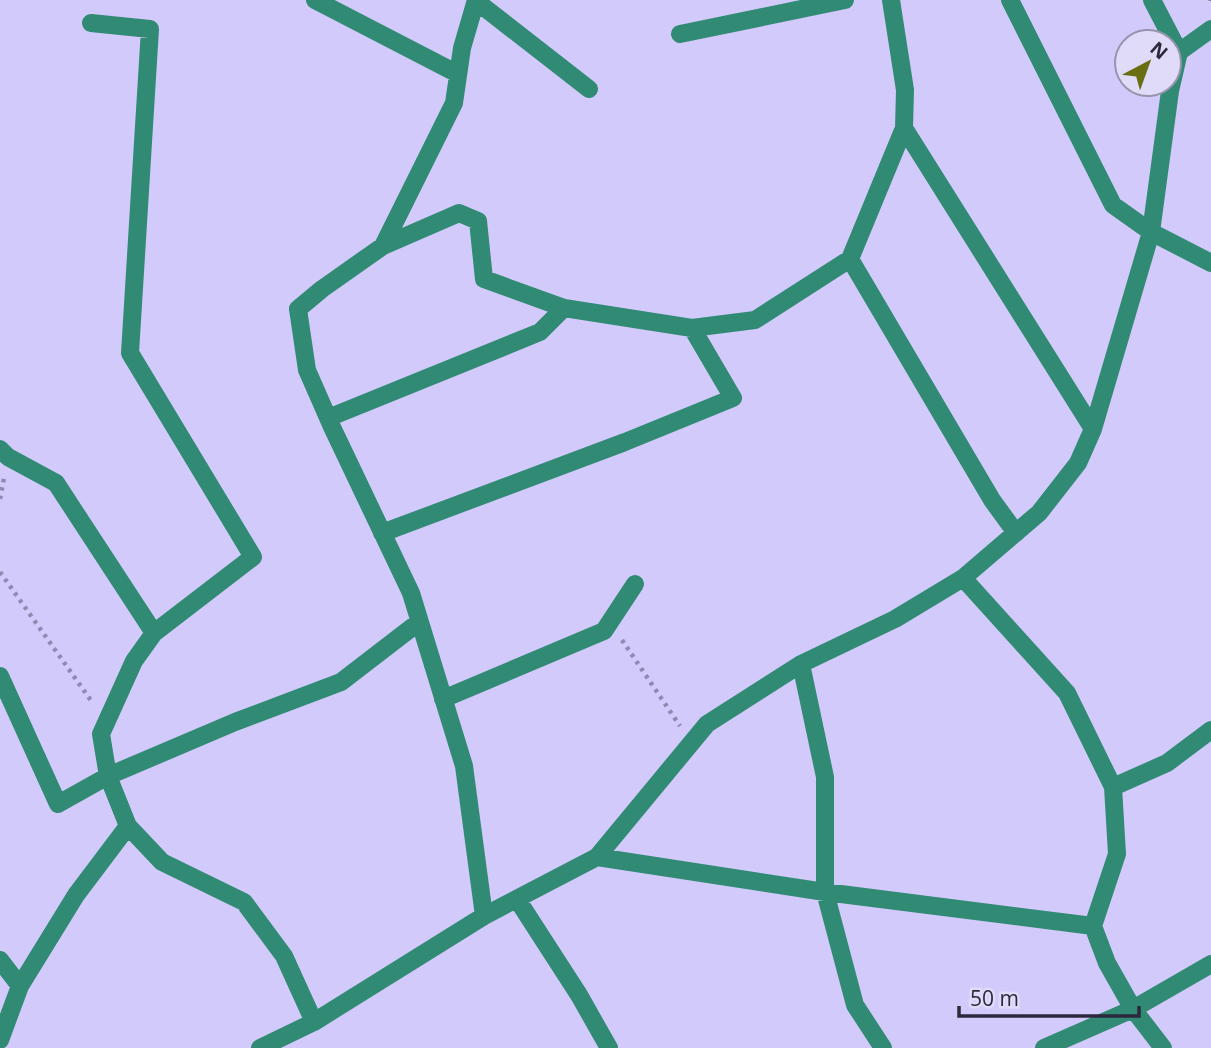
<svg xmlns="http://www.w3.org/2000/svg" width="1211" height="1048" font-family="'Open Sans',sans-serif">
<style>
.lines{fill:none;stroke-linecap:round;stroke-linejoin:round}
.path{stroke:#918ab0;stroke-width:4.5;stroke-dasharray:3.5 5;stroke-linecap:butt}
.minor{stroke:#318b74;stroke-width:18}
.rail{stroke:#847ea1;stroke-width:5;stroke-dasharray:12 12;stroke-linecap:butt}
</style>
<rect width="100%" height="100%" fill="#d3cafc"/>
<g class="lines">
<path class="path" d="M0 499 4 478
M0 572 92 702
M622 640 680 726"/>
<path class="minor" d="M315 0 458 74
M1010 0 1113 205 1151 232 1211 263
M476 1 589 89
M91 23 150 29 130 353 253 557 154 633
M680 34 845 0
M1179 52 1211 29
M904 128 1093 429
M383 246 454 103 462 48 476 0
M850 259 992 500 1016 533
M328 418 540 332 564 308
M0 449 8 457 56 483 154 633 134 661 101 734 108 776 128 826 162 862 244 902 284 956 314 1022
M382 533 625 442 733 398 692 328
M963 578 1067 693 1113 787 1117 854 1093 926 1107 963 1133 1009 1163 1048
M801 664 825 777V892L855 1005 883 1048
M0 676 58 804 108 776 235 722 341 682 419 622
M443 699 604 631 635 584
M1113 787 1167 763 1211 730
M597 857 825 892 1093 926
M517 899 579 995 609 1048
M484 916 464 766 411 593 332 427 307 370 298 309 322 289 383 246 459 213 478 221 484 279 564 308 692 328 755 320 850 259 904 128 905 90 891 0
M0 960 20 986 76 895 128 826
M0 1040 20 986
M260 1048 314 1022 484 916 597 857 707 724 801 664 895 619 963 578 1039 513 1078 463 1093 429 1151 232 1170 91 1179 52 1152 0
M1044 1048 1133 1009 1211 964"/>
<path class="rail" d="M1211 0V1"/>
</g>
<g transform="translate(1148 63) rotate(41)"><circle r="33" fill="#dfdbf8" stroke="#9894ad" stroke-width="2"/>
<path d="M0-5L12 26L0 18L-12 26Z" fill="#696e12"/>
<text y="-10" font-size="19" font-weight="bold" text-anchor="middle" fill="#2d293c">N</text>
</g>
<path d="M959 1006v10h180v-10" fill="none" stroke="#2d293c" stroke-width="3.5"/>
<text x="970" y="1006" font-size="21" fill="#2d293c" stroke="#dfdbf8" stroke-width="5" paint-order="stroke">50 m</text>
</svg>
